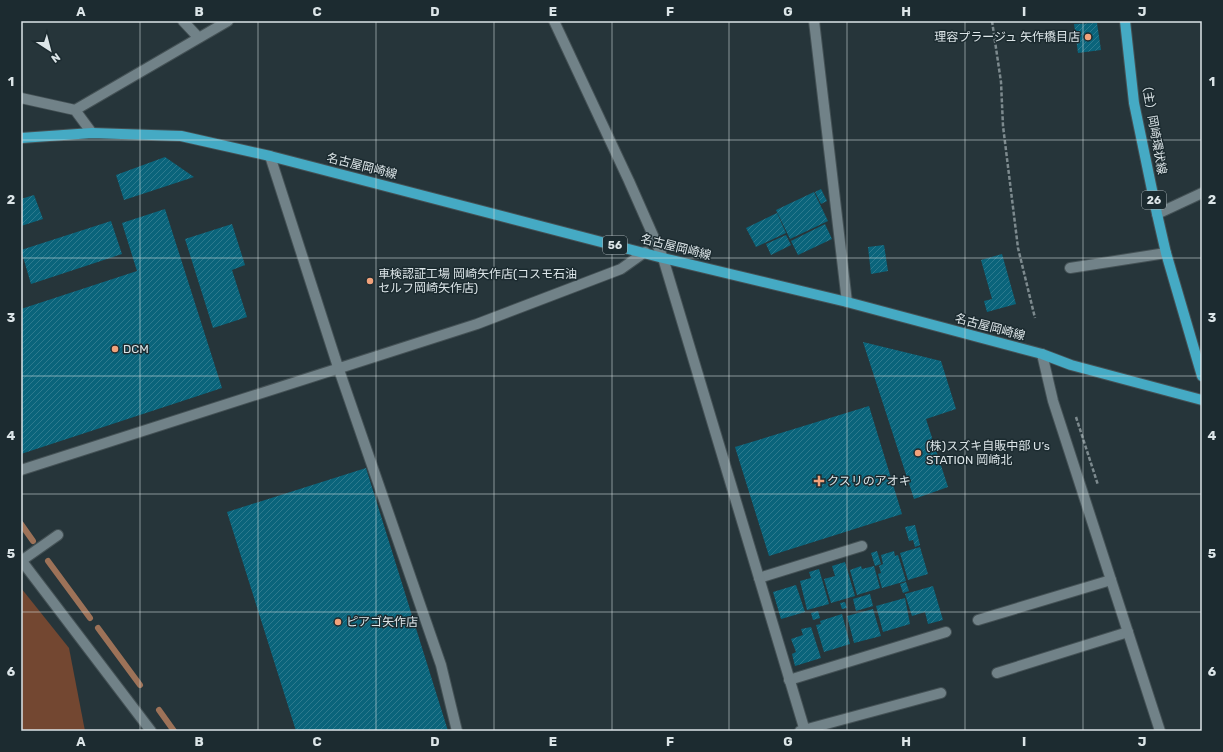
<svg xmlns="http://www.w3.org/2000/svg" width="1223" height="752" font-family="Rubik,'Noto Sans JP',sans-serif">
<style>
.park{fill:#734731}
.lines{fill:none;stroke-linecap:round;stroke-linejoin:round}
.stream{stroke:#9d7258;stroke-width:6}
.building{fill:url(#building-hatch)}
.lane-casing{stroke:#445155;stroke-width:12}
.street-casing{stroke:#445155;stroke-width:12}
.primary-casing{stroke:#445155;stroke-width:12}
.path{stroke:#7d8a8e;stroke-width:2.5;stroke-dasharray:4 2;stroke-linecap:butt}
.lane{stroke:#718288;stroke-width:10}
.street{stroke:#718288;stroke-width:10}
.primary{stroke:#45aac4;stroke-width:10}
.grid{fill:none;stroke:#dce5e8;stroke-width:1;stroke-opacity:0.55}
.poi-dot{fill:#f1a27b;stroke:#1c2b30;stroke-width:1.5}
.labels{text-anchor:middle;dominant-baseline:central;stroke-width:3;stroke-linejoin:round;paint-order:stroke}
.shield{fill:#1c2b30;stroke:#a2adb1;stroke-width:1}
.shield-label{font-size:11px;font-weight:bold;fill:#dce5e8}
.poi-label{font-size:12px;fill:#dce5e8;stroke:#1c2b30;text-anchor:start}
.street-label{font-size:12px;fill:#dce5e8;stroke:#1c2b30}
.neatline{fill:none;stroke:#dce5e8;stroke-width:1.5}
.grid-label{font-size:13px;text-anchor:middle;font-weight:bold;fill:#dce5e8}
</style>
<defs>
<pattern id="building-hatch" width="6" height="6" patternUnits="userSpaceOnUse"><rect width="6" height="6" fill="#0a647b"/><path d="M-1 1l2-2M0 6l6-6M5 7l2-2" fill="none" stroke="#2d7a8e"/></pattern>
</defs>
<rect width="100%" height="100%" fill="#26353a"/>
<path class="park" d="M21 588 69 648 85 731H21Z"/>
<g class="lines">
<path class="stream" d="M21 524 33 541
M48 561 90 618
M98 628 140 685
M159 710 174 731"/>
</g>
<path class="building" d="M1097 23 1101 50 1078 53 1074 24Z
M165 157 194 177 124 200 116 175Z
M821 189 827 201 821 204 815 192Z
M814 192 828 221 790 239 776 210Z
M34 195 43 219 21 226V199Z
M165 209 222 388 21 454V309L137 271 122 223Z
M777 213 786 233 756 247 746 228Z
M111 221 122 254 31 284 21 250Z
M232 224 245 265 232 270 247 317 213 328 185 239Z
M825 224 832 239 798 255 791 241Z
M786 235 791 245 771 255 766 244Z
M884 245 888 271 871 274 868 247Z
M1002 254 1016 304 987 312 984 301 992 299 981 260Z
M863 342 941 361 956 409 926 419 948 487 914 499Z
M869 406 902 514 769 556 735 447Z
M366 468 448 731H296L227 512Z
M915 525 920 545 915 547 913 540 909 541 905 527Z
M920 547 928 574 908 580 900 553Z
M877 551 881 564 875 566 871 553Z
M894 551 895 556 898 555 906 581 882 588 878 574 881 573 879 566 883 564 881 555Z
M845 562 855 596 831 603 824 579 835 576 832 566Z
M861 566 862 569 874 566 880 588 857 595 850 570Z
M819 569 829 604 807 610 800 581 811 578 809 572Z
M906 582 909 591 903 593 900 584Z
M796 585 805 612 781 619 773 592Z
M933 586 943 620 928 624 925 612 912 616 905 594Z
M870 594 873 606 856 611 853 599Z
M905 598 910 624 883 632 876 606Z
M845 602 847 608 842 609 840 603Z
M873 609 881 636 854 643 847 616Z
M818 611 820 618 813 620 811 613Z
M842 614 850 644 824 652 816 625 821 624 820 621Z
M811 627 821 658 795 666 792 654 796 652 791 639 803 635 801 629Z"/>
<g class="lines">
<g class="lane-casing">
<path id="lane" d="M1070 268 1166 253
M21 561 58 535
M759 578 862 546
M978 620 1111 580
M997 673 1128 632
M789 680 946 632
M800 731 941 693"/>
</g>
<g class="street-casing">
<path id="street" d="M183 21 198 37
M554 21 629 181 663 258 805 731
M814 21 847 302
M21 98 75 110 92 133
M75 110 228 21
M270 156 338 367 441 665 457 731
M1157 214 1202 193
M1042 354 1053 401 1160 731
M21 470 477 324 621 269 645 252
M21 560 151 731"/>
</g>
<g class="primary-casing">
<path id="primary" d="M1125 21 1134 103 1157 214 1166 253 1202 376
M21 138 92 133 181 136 270 156 663 258 847 302 1042 354 1071 365 1202 400"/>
</g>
<path class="path" d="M992 21 1001 82 1003 126 1018 248 1035 318
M1076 417 1098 485"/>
<use href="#lane" class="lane"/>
<use href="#street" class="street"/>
<use href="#primary" class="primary"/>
</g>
<path class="grid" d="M140 21V731M258 21V731M376 21V731M494 21V731M612 21V731M729 21V731M847 21V731M965 21V731M1083 21V731M21 140H1202M21 258H1202M21 376H1202M21 494H1202M21 612H1202"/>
<g class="poi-dot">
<circle cx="1088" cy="37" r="4"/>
<circle cx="370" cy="281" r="4"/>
<circle cx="115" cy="349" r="4"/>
<circle cx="918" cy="453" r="4"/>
<path d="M817 475h4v4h4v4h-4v4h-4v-4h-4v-4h4z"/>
<circle cx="338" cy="622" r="4"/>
</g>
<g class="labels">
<g class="shield">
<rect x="1142" y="191" width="24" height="18" rx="3"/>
<rect x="603" y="236" width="24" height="18" rx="3"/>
</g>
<g class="shield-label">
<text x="1154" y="200">26</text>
<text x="615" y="245">56</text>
</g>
<g class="poi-label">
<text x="1080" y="37" text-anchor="end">理容プラージュ 矢作橋目店</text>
<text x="378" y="274">車検認証工場 岡崎矢作店(コスモ石油<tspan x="378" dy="14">セルフ岡崎矢作店)</tspan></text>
<text x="123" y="349">DCM</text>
<text x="926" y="446">(株)スズキ自販中部 U’s<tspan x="926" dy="14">STATION 岡崎北</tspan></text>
<text x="827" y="481">クスリのアオキ</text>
<text x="346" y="622">ピアゴ矢作店</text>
</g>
<g class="street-label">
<text transform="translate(1154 127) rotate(80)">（主）岡崎環状線</text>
<text transform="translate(362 166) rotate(14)">名古屋岡崎線</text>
<text transform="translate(676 247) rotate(14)">名古屋岡崎線</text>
<text transform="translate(990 327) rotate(15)">名古屋岡崎線</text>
</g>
</g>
<rect width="1223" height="752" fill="none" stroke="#1c2b30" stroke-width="44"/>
<g transform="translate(50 50) rotate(144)" stroke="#1c2b30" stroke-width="3" paint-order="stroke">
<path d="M0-3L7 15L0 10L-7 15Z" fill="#dce5e8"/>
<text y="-6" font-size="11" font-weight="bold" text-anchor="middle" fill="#dce5e8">N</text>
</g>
<rect x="22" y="22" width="1179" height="708" class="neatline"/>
<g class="grid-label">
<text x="81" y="16">A</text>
<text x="199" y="16">B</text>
<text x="317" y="16">C</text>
<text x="435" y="16">D</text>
<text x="553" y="16">E</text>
<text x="670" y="16">F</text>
<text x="788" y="16">G</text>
<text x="906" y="16">H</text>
<text x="1024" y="16">I</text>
<text x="1142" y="16">J</text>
<text x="11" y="86">1</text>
<text x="1212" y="86">1</text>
<text x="11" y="204">2</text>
<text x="1212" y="204">2</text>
<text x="11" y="322">3</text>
<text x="1212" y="322">3</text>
<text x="11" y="440">4</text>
<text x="1212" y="440">4</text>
<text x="11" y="558">5</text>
<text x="1212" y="558">5</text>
<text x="11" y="676">6</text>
<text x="1212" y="676">6</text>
<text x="81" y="746">A</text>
<text x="199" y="746">B</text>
<text x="317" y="746">C</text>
<text x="435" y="746">D</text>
<text x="553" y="746">E</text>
<text x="670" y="746">F</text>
<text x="788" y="746">G</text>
<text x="906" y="746">H</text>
<text x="1024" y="746">I</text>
<text x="1142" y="746">J</text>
</g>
</svg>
